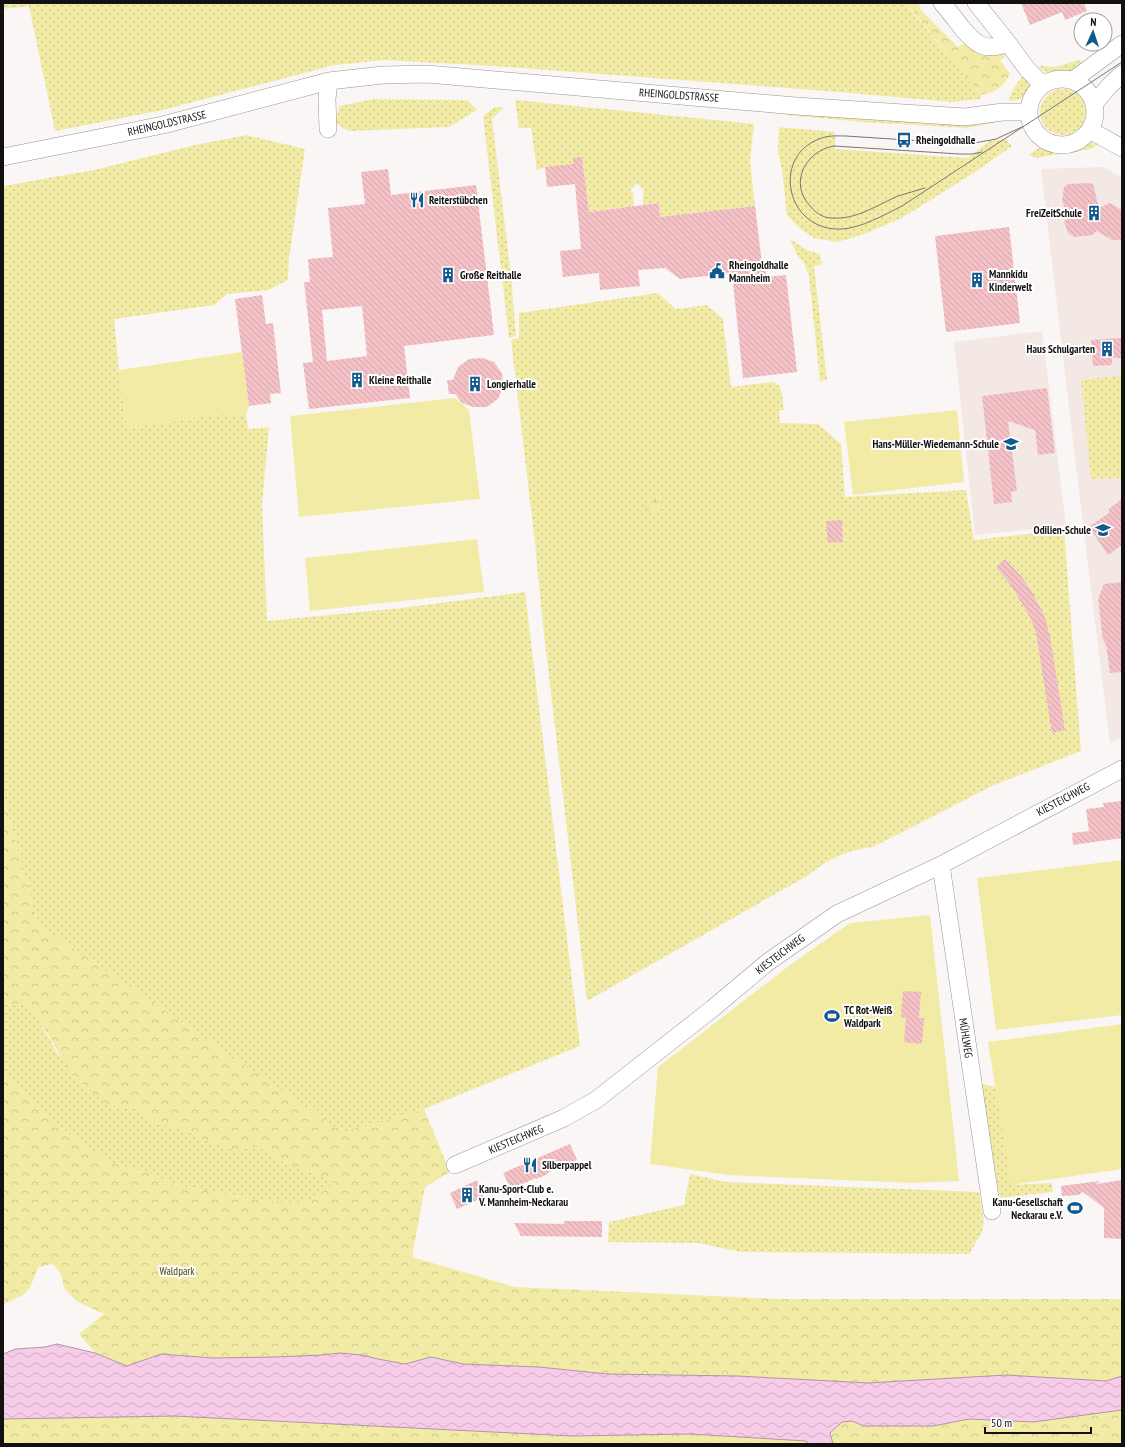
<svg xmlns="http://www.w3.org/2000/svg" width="1125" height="1447" font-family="'PT Sans Narrow',sans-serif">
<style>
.built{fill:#f3e8e4}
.grass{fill:url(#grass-dots)}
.forest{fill:url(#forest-crowns)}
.wetland{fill:url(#wetland-marsh)}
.park{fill:#f2eba5}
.water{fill:url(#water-waves);stroke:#b294a7}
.building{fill:url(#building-back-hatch);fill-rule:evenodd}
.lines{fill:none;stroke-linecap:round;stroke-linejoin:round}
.street-casing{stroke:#989594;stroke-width:18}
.street{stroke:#fff;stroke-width:17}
.tram{stroke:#797675;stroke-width:1}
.labels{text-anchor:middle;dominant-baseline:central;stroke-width:4;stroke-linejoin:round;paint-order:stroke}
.street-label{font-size:11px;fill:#121110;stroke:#fff}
.poi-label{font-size:11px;font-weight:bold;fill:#121110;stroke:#fff;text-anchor:start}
.park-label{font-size:11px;fill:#484202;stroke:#fff}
</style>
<defs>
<pattern id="grass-dots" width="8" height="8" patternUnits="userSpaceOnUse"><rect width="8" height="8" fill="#f2eba5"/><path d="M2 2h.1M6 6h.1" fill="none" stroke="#cec88d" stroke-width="1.8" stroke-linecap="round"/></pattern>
<pattern id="forest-crowns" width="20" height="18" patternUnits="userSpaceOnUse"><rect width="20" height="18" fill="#f2eba5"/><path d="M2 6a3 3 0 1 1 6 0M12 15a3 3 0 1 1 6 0" fill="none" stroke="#cec88d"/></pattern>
<pattern id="wetland-marsh" width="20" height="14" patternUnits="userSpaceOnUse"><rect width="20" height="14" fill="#f2eba5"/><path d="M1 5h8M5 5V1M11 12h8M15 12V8" fill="none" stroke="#cec88d"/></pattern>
<pattern id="water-waves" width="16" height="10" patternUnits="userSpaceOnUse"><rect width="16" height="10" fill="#f7cce8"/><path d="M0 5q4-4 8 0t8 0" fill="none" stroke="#d3aec6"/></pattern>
<pattern id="building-back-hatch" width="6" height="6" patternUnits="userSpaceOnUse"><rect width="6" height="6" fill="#f4c1c7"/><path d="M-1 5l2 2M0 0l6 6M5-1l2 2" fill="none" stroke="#d0a5aa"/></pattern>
</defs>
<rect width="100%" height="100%" fill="#faf6f5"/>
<path class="built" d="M1104 167 1122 178V738L1110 743 1078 483 1041 169Z
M1042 331 1066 526 975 535 954 342Z"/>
<path class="grass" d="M3 3H905L981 95V99L951 102 840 92 494 66 384 60 327 66V67L163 110 55 131 29 6 3 9Z
M1080 60 1085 66C1068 74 1053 81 1038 66 1044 65 1049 67 1054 67 1063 66 1071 61 1080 60Z
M1024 75C1038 89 1024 101 1009 101 1011 90 1017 83 1024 75Z
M1040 112a23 23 0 1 1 46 0a23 23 0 1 1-46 0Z
M374 99 467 100 477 110 449 127 349 131 336 124 339 106Z
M515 100 754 124 750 160 755 206 660 217 659 203 643 205V191L644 190 637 183 630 190 633 193 634 206 589 212 583 164 545 167 537 170 531 128H519Z
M495 107H504L492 119 511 275 516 336 509 338 483 116Z
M793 112 996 118 994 123 966 128 863 122 786 115Z
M779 127 835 132V149L968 158 989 141 1005 139 1012 146 975 172 902 218 859 236 837 242 814 238 798 227 787 215 782 170 778 152Z
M247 135 305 149 289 259 288 280 269 290 227 294 214 305 114 319 119 370 127 428 223 414 246 415 248 429 269 427 262 505 267 621 401 608 525 592 580 1046 424 1109 344 1133 38 924 3 794V186L94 170 195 145Z
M1089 142 1099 144 1091 149 1047 156 1036 158 1029 155C1049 138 1044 151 1064 150 1072 149 1081 145 1089 142Z
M790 239 807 250 820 254 822 265 814 266 827 380 820 381 809 276 804 263 798 256Z
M658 293 676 309 707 305 723 319 731 387 773 382C784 385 782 400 784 410H779L780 423 818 424 841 444 845 497 966 490 974 540 1064 530 1081 751 994 785 873 847C843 851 831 858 807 876L587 1001 543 625 535 543 511 340 519 337V313Z
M1122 376V478L1091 479 1081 380Z
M22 1004 37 1016 57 1053 107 1105 137 1108 153 1122 188 1131 202 1139 235 1150 260 1146 273 1158 336 1182 313 1200 292 1203 257 1200 180 1186 145 1172 110 1162 76 1139 49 1117 3 1071V1005Z
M980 1083 997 1088 1011 1185 1052 1183 1053 1192 1000 1198Z
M690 1174 726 1182 979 1192 984 1222 982 1232 969 1254 741 1252 698 1243 608 1242 609 1222 684 1205Z"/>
<path class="forest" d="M906 3H918L921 10 958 47 967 41 1004 49 1008 54 1000 60 1010 74C1001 89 997 91 981 95Z
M3 794 38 924 343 1132 424 1109 450 1172 425 1187 412 1257 515 1287 779 1299H1122V1376L1106 1381 1006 1375 868 1383 737 1376 606 1374 539 1367 463 1364 431 1357 405 1364 378 1359 362 1355 339 1353 322 1355 275 1357 213 1358 161 1354 127 1366 95 1353 79 1334 104 1314 76 1301 64 1288 61 1274 53 1264 38 1267C28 1294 30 1293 3 1304V1071L49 1117 76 1139 110 1162 145 1172 180 1186 257 1200 292 1203 313 1200 335 1182 273 1158 260 1146 235 1151 202 1139 188 1131 153 1122 137 1108 107 1105 72 1075 37 1016 22 1004 3 1005Z
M1122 1410V1444H833L830 1433 842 1422 852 1421 864 1426H933L969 1419 1033 1422Z
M175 1416 572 1436 690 1434 806 1441 809 1444H3V1419Z"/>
<path class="wetland" d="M657 497 661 499V502L660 509 654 512 648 510 644 506 649 498Z"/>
<path class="park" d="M242 352 249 406 246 415 223 414 127 428 119 370Z
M455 398 469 410 480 499 299 517 290 416Z
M957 410 964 482 853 495 844 422Z
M477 539 484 592 310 611 305 558Z
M1122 860V1015L996 1030 977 878Z
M930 915 959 1181 912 1183 728 1175 650 1164 658 1067 790 965 850 923Z
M1122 1024V1169L1011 1185 988 1042Z"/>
<path class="water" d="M57 1344 95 1353 127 1366 161 1354 213 1358 275 1357 322 1355 339 1353 362 1355 378 1359 405 1364 431 1357 463 1364 539 1367 607 1374 737 1376 868 1383 1006 1375 1106 1381 1122 1376V1410L1033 1422 969 1419 933 1426H864L852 1421 842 1422 830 1433 833 1444H809L806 1441 690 1434 572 1436 175 1416 3 1419V1354L16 1349 45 1347Z"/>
<path class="building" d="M1021 3H1084L1087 11 1065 20 1062 12 1030 25Z
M582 157 589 212 659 203 660 217 755 206 762 263 765 265 766 277 786 275 797 372 743 378 732 273 680 279 665 268 638 270 640 286 600 290 599 273 563 277 560 251 581 249 575 184 547 187 545 167 573 164V158Z
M388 169 391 195 476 185 494 335 404 346 410 398 309 409 303 363 313 362 304 282H310L308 259 333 257 328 208 365 204 361 172ZM362 306 367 356 327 361 322 310Z
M1088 183 1093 184 1099 208 1110 203 1122 210V240H1112L1097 231 1092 235 1074 237 1068 233 1064 221 1069 218 1062 201 1064 187 1068 184Z
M1009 227 1020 323 946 332 935 236Z
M262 295 266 324 273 323 281 393 270 394 271 403 249 406 235 299Z
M1122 338V358H1112V365L1093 366 1091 340Z
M482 358 494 362 502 373 503 387 498 399 487 407H473L462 403 455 394H449L447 380H453L458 367 469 359Z
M1047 388 1055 453 1038 455 1035 430 1008 421 1017 491 1011 492 1012 502 994 504 982 396Z
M1122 499V545L1108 555 1089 527 1109 513V509Z
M842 520 843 542 828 543 826 521Z
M1005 559 1021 576 1031 590 1044 615 1050 636 1065 730 1052 733 1036 633 1030 617 1010 584 996 567Z
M1122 582V672L1110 673 1106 644 1103 640 1098 599 1104 584Z
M1122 801V838L1073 845 1072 833 1089 831 1086 809 1104 807 1103 803Z
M903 991 921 992 919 1018H924L922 1044 904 1042 906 1018 901 1017Z
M570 1144 577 1160 547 1173 548 1174 536 1179V1178L511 1189 503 1173Z
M477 1180 484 1197 457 1209 450 1193Z
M1122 1180V1239L1104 1238V1208L1083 1192 1079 1195 1062 1196 1061 1186 1100 1181 1096 1184Z
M564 1221H602V1237L521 1236 514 1223 564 1224Z"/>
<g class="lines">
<g class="street-casing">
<path id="street" d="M942 3C949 11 955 19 962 28 976 45 985 52 1008 43L1027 69 1043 85
M976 3 1008 43
M1029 112a33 33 0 1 1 66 0a33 33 0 1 1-66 0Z
M1073 80 1122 44
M1094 104 1110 85 1122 74
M328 129 327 99 329 81
M1090 130 1122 148
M3 157 163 125 329 81 383 75 427 74 796 106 965 117 1003 112H1029
M941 865 992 1211
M455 1165 564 1118 596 1100 712 1009 768 962 837 914 941 865 1122 769"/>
</g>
<use href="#street" class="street"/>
<path class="tram" d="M1022 127 996 139 969 144 846 136C837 136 828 135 819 139 771 157 786 232 842 229 861 228 884 215 902 206L1122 62
M925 188C916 191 907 193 898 196 877 205 856 220 832 218 823 218 816 213 811 207 788 184 805 151 834 146L959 154H972L982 152"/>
</g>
<defs>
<g id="bus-bare" transform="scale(1.2)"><path d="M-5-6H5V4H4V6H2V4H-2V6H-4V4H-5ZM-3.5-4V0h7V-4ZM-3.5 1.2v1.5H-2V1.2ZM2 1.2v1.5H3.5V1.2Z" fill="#125a8e" stroke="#fff" stroke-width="2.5" paint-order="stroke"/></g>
<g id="restaurant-bare" transform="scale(1.2)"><path d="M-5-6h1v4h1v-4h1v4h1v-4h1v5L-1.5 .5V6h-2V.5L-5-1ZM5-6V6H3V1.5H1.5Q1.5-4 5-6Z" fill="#125a8e" stroke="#fff" stroke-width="2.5" paint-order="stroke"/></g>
<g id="building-bare" transform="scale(1.2)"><path d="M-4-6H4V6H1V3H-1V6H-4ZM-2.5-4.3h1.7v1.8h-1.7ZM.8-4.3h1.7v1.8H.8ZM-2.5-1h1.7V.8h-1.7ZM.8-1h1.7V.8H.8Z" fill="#125a8e" stroke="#fff" stroke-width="2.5" paint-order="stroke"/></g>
<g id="civic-bare" transform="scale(1.2)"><path d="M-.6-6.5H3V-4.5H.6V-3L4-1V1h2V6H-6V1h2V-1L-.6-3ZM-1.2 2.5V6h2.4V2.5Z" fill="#125a8e" stroke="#fff" stroke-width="2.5" paint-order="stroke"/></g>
<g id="school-bare" transform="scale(1.2)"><path d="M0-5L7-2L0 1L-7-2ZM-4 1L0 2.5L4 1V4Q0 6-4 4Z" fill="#125a8e" stroke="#fff" stroke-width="2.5" paint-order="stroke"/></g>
<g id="stadium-bare" transform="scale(1.2)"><path d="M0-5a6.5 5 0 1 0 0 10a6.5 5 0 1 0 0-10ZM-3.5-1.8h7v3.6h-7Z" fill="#125a8e" stroke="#fff" stroke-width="2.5" paint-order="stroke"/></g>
</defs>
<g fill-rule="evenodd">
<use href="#bus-bare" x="904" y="140"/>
<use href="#restaurant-bare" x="417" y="200"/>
<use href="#building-bare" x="1094" y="213"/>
<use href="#civic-bare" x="717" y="271"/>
<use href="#building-bare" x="448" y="275"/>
<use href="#building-bare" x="977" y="280"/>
<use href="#building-bare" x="1107" y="349"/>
<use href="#building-bare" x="357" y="380"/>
<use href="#building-bare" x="475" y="384"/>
<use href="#school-bare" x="1011" y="444"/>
<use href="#school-bare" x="1103" y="530"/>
<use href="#stadium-bare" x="832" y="1016"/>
<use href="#restaurant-bare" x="530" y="1165"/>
<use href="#building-bare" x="467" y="1195"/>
<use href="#stadium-bare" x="1075" y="1208"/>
</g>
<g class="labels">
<g class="street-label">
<text transform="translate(679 95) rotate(4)">RHEINGOLDSTRASSE</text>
<text transform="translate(167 123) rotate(-13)">RHEINGOLDSTRASSE</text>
<text transform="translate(1063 799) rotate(-28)">KIESTEICHWEG</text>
<text transform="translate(780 954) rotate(-37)">KIESTEICHWEG</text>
<text transform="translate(966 1038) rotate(81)">MÜHLWEG</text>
<text transform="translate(516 1139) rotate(-23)">KIESTEICHWEG</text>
</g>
<g class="poi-label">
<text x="916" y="140">Rheingoldhalle</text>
<text x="429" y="200">Reiterstübchen</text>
<text x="1082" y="213" text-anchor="end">FreiZeitSchule</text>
<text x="729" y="265">Rheingoldhalle<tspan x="729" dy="13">Mannheim</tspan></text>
<text x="989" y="274">Mannkidu<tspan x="989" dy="13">Kinderwelt</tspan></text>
<text x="460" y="275">Große Reithalle</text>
<text x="1095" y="349" text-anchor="end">Haus Schulgarten</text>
<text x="369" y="380">Kleine Reithalle</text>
<text x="487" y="384">Longierhalle</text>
<text x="999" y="444" text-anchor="end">Hans-Müller-Wiedemann-Schule</text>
<text x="1091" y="530" text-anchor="end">Odilien-Schule</text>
<text x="844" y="1010">TC Rot-Weiß<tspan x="844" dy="13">Waldpark</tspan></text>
<text x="542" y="1165">Silberpappel</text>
<text x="479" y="1189">Kanu-Sport-Club e.<tspan x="479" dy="13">V. Mannheim-Neckarau</tspan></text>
<text x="1063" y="1202" text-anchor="end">Kanu-Gesellschaft<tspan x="1063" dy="13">Neckarau e.V.</tspan></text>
</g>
<g class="park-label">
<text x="177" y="1271">Waldpark</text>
</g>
</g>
<rect width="1125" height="1447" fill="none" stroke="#121110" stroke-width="8"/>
<g transform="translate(1093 32) rotate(3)"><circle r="19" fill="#ffffff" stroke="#a0a09f"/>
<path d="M0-3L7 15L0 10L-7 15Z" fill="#125a8e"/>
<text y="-6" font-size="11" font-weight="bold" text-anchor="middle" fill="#121110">N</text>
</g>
<path d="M985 1427v6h106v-6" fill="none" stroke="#121110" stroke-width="2"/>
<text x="991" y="1427" font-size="12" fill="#121110" stroke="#ffffff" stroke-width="3" paint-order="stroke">50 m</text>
</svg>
